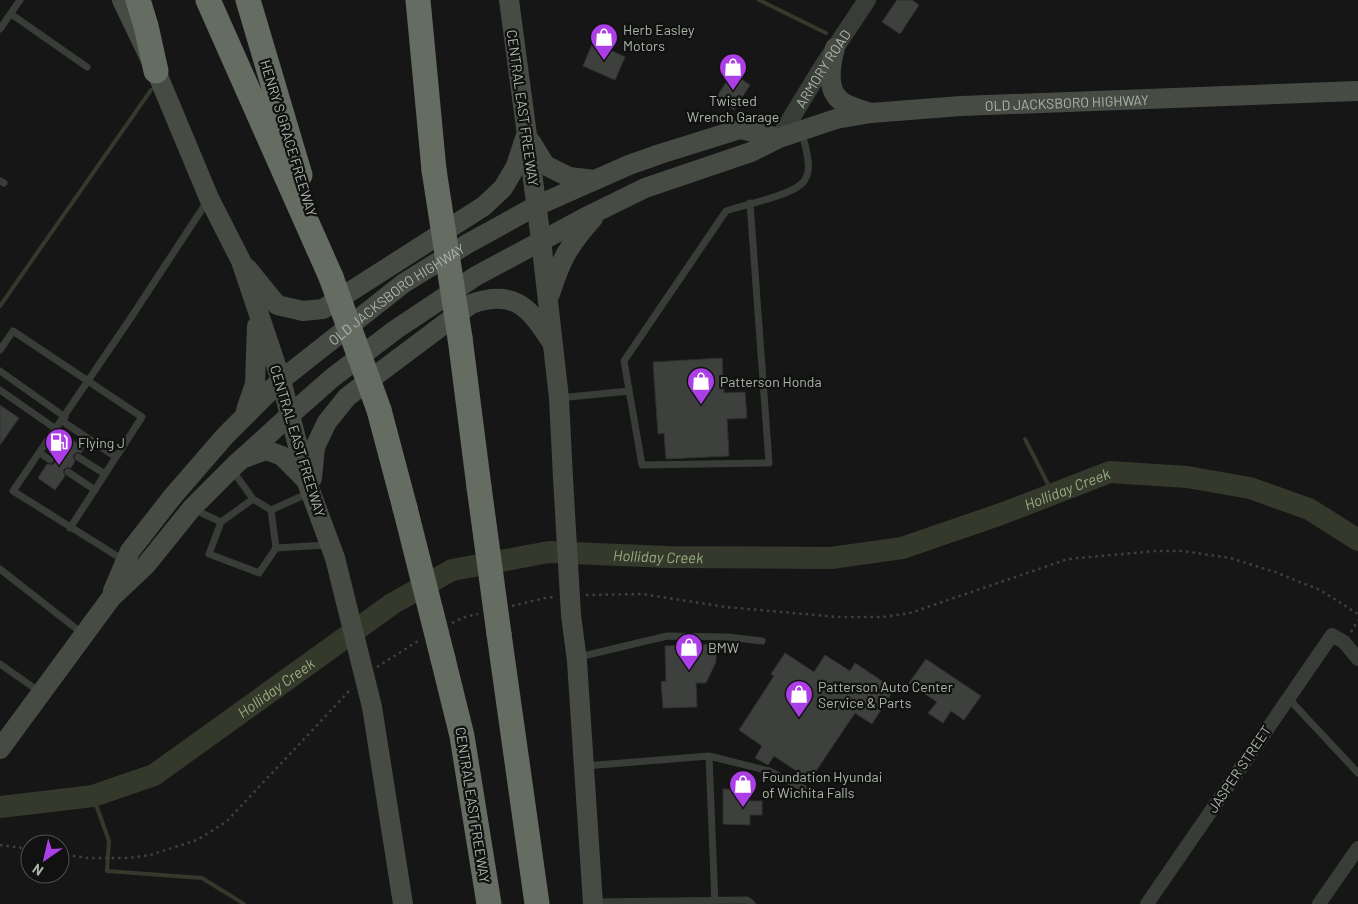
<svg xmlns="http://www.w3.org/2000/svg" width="1358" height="904" font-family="Barlow,sans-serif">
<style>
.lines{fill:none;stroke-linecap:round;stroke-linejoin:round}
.stream{stroke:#34392c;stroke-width:4}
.river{stroke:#34392c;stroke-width:22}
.building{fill:#3d403c;stroke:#2f322f}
.path{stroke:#3e423c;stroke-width:2.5;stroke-dasharray:2.5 4;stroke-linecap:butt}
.service{stroke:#393d38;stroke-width:7}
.minor{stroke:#393d38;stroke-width:14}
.tertiary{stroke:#393d38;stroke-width:18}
.secondary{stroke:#464b44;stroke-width:20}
.motorway{stroke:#656c62;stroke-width:25}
.secondary-bridge{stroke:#464b44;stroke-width:20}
.motorway-bridge{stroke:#656c62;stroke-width:25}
.labels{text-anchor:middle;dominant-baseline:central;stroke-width:4.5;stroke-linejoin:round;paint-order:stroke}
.poi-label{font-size:14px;fill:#acb6a8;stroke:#101110;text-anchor:start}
.street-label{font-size:14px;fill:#acb6a8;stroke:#101110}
.water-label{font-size:15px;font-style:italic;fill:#9aaf81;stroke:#101110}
</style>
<rect width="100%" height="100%" fill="#151615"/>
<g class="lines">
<path class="stream" d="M759 0 826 33
M0 306 151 90
M1025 439 1053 494
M93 796 109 841 107 871 202 878 244 904"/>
<path class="river" id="s1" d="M0 807 93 796 154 775 392 604 452 570 549 552 667 557 831 558 902 548 1001 514 1110 472 1187 477 1250 488 1309 509 1358 540"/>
</g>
<path class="building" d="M897 0H912L919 5 900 34 882 22Z
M593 42 625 57 615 80 583 66Z
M732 73 750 85 734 110 716 98Z
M722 358 724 393 745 392 747 418 727 419 729 456 666 459 664 433 658 434 653 362Z
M0 405 19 418 0 445Z
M67 436 84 448 81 453 78 452 74 454 73 457 75 461 71 468 68 467 64 469 63 472 65 476 55 490 38 478 47 464 52 465 55 463V458L53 456 58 449 61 450 65 448 66 445 64 440Z
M716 644V662L706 683H696L697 707 663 708 661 682 666 681 665 646Z
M785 653 814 672 825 655 850 671 855 663 894 689 872 724 855 713 810 780 774 756 768 765 755 758 762 746 739 730 774 676 771 674Z
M926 659 981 696 964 720 951 711 943 723 928 713 937 702 909 683Z
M723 789 750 790V801H762V815H750V825L723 824Z"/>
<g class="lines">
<path class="path" d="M586 595 642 594 726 607 838 617H883L910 613 1068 559 1156 551H1183L1230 558 1275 572 1320 590 1358 614
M512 606 545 598 556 597
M452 623 465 617 478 614
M1351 632 1358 620
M377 667 421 639
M0 845 30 849
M60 854 88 858H129L150 855 197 840 226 822 352 688"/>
<path class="service" d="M11 14 87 67
M0 29 20 0
M0 181 4 183
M750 203 769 463 642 465 624 361 726 211C744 205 787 196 800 185 804 183 807 176 808 172 810 160 805 145 802 133
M0 350 13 331 142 417 70 528
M0 371 65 417
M0 390 56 429
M559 398 629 391
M62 421 116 457
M50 438 61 445
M40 453 50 460
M78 457 105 474
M233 471 253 499
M68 472 95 490
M193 509 221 522 209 554 259 573 276 548 327 545
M271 510 309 493
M221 522 253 499 271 510 276 548
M125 561 13 491 130 319 208 200
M0 569 83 634
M579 657 667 636 728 637 762 641
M0 664 40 692
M1288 698 1358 773
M709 756 715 904
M585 766 709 756 769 771 803 788
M594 902 747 900 752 904"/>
<path class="minor" d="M1147 904 1332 635 1344 642 1358 659
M1319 904 1358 848"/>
<path class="tertiary" id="s2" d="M779 138 823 66 867 0"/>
<g class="secondary">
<path d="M122 0 156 71 209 198 241 261 281 380 308 485 335 558"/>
<path d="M509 0 541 240 559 398 563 478"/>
<path d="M835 48C831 63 825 89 841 101 849 107 862 110 871 113"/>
<path d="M531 142 545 165 569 177 595 180"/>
<path d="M247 268 277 305 303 311 323 309 484 206 503 188 516 166 525 138"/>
<path d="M550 294C561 259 569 245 593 218"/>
<path d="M246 410 255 384 257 326"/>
<path d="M244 458 266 450 282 456 306 480"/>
<path d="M312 478 315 447 327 422 347 397 471 304C514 289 529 307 551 341"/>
<path id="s3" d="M113 591 130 551 173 496 225 436 281 380 404 283 467 244 536 206 629 165 660 154 740 129 779 138"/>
<path d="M571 615 577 661 593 904"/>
<path d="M372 707 403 904"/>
<path id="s4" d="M0 749 111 598 146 565 192 508 235 465 290 415 332 378 395 330 476 276 584 218 645 188 751 152 779 138 836 119 871 113 961 106 1358 91"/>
</g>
<path class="motorway" d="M138 0 146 26 156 71
M208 0 331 277
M248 0 300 175
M418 0 434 170
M460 338 479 487
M379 410 405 508
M499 634 537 904
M443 659 462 736 489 904"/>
<path class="secondary-bridge" d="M563 478 571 615
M335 558 372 707"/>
<path class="motorway-bridge" d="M434 170 460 338
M331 277 379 410
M479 487 499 634
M405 508 443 659"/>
</g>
<defs>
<g id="shop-pin" transform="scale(1.4375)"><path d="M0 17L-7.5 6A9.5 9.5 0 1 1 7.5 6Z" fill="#ab3ee6" stroke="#101110"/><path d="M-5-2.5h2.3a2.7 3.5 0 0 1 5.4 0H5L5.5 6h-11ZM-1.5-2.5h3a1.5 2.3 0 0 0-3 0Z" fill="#fff"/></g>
<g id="fuel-pin" transform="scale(1.4375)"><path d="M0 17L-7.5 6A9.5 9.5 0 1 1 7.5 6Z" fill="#ab3ee6" stroke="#101110"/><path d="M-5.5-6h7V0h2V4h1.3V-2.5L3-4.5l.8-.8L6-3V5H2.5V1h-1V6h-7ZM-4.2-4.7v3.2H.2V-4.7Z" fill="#fff"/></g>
</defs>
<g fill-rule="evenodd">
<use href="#shop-pin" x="604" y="37"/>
<use href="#shop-pin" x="733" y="67"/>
<use href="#shop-pin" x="701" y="381"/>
<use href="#fuel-pin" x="59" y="442"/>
<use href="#shop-pin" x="689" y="647"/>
<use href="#shop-pin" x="799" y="694"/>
<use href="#shop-pin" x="743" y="784"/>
</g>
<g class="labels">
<g class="poi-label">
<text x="623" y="29">Herb Easley<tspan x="623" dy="16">Motors</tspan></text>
<text x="733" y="100" text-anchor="middle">Twisted<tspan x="733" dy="16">Wrench Garage</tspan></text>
<text x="720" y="381">Patterson Honda</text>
<text x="78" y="442">Flying J</text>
<text x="708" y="647">BMW</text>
<text x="818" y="686">Patterson Auto Center<tspan x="818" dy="16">Service &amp; Parts</tspan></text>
<text x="762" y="776">Foundation Hyundai<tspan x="762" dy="16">of Wichita Falls</tspan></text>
</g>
<g class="street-label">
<text stroke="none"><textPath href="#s2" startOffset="82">ARMORY ROAD</textPath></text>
<text stroke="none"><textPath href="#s4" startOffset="1302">OLD JACKSBORO HIGHWAY</textPath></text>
<text transform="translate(523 108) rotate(82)">CENTRAL EAST FREEWAY</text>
<text transform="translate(289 138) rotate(73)">HENRY S GRACE FREEWAY</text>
<text stroke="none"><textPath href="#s3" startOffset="416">OLD JACKSBORO HIGHWAY</textPath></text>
<text transform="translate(298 441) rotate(73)">CENTRAL EAST FREEWAY</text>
<text transform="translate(1239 769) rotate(-56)">JASPER STREET</text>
<text transform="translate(473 805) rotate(81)">CENTRAL EAST FREEWAY</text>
</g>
<g class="water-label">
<text stroke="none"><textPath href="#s1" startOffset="1148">Holliday Creek</textPath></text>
<text stroke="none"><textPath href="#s1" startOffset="728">Holliday Creek</textPath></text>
<text stroke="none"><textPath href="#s1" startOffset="308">Holliday Creek</textPath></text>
</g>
</g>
<g transform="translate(45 859) rotate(214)"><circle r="24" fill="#101110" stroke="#4e534d"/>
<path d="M0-4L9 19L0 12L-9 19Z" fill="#ab3ee6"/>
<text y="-8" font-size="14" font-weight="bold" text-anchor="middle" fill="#acb6a8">N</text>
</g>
</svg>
